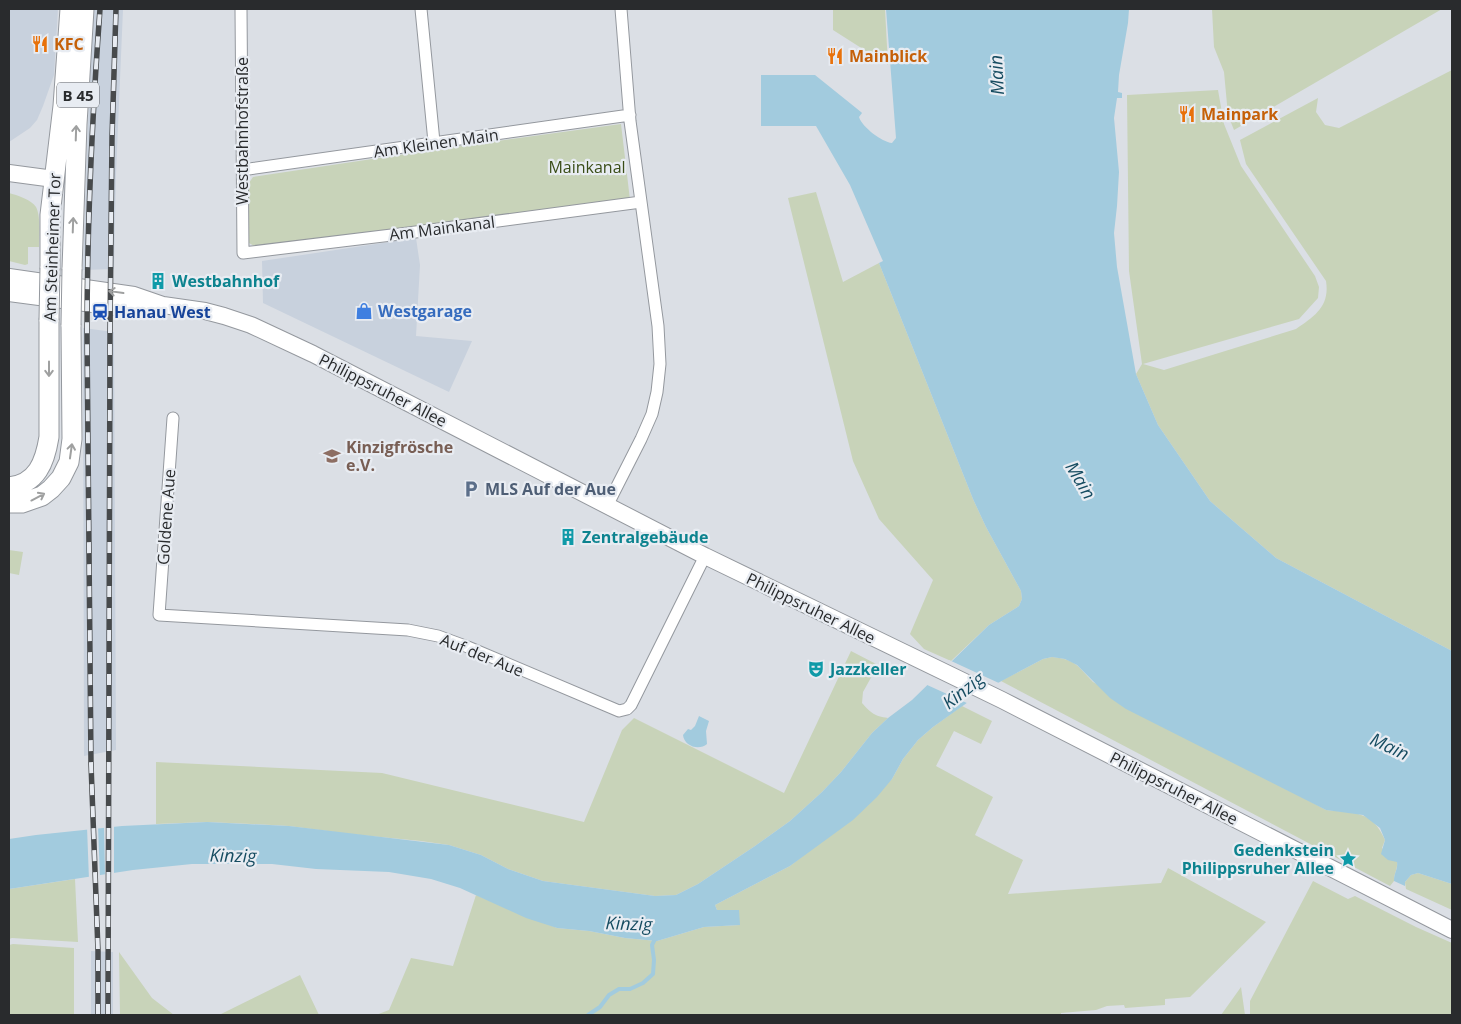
<svg xmlns="http://www.w3.org/2000/svg" width="1461" height="1024" font-family="'Open Sans',sans-serif">
<style>
.built{fill:#c8d1dd}
.green{fill:#c8d3b9}
.water{fill:#a2cbde}
.pier{fill:#dbdfe5}
.lines{fill:none;stroke-linecap:round;stroke-linejoin:round}
.stream{stroke:#a2cbde;stroke-width:4}
.minor-casing{stroke:#94989e;stroke-width:13}
.secondary-casing{stroke:#94989e;stroke-width:18}
.primary-casing{stroke:#94989e;stroke-width:21}
.minor{stroke:#fff;stroke-width:11}
.secondary{stroke:#fff;stroke-width:16}
.primary{stroke:#fff;stroke-width:19}
.rail-casing{stroke:#474a4c;stroke-width:5.5}
.rail{stroke:#e8ecf2;stroke-width:4;stroke-dasharray:11;stroke-linecap:butt}
.primary-bridge-casing{stroke:#94989e;stroke-width:21;stroke-linecap:butt}
.primary-bridge{stroke:#fff;stroke-width:19}
.oneway{stroke:#9fa0a0}
.labels{text-anchor:middle;dominant-baseline:central;stroke-width:4.5;stroke-linejoin:round;paint-order:stroke}
.shield{fill:#e8ecf2;stroke:#626568;stroke-width:1}
.shield-label{font-size:15px;font-weight:bold;fill:#292b2d}
.food-label{font-size:16px;font-weight:bold;fill:#c56008;stroke:#e8ecf2;text-anchor:start}
.street-label{font-size:16px;fill:#292b2d;stroke:#e8ecf2}
.park-label{font-size:16px;fill:#3a4d17;stroke:#e8ecf2}
.culture-label{font-size:16px;font-weight:bold;fill:#0d838f;stroke:#e8ecf2;text-anchor:start}
.shop-label{font-size:16px;font-weight:bold;fill:#366cbe;stroke:#e8ecf2;text-anchor:start}
.transit-label{font-size:16px;font-weight:bold;fill:#164399;stroke:#e8ecf2;text-anchor:start}
.education-label{font-size:16px;font-weight:bold;fill:#785e54;stroke:#e8ecf2;text-anchor:start}
.service-label{font-size:16px;font-weight:bold;fill:#4e5e75;stroke:#e8ecf2;text-anchor:start}
.water-label{font-size:18px;font-style:italic;fill:#164c61;stroke:#e8ecf2}
</style>
<rect width="100%" height="100%" fill="#dbdfe5"/>
<path class="built" d="M9 9H58L54 75 43 106 37 120 30 128 9 142Z
M92 9H123L116 174 114 269 83 270Z
M416 238 420 265 416 336 472 341 449 392 263 303 262 261Z
M83 328 114 332 116 750 84 756Z
M91 951 113 952V1015H91Z"/>
<path class="green" d="M833 9H885L888 65 833 30Z
M1212 9H1442L1234 130 1228 115 1224 72 1214 47Z
M1452 70V651L1276 558 1210 501 1158 425 1136 374 1142 364 1129 271 1127 95 1218 90 1224 124 1241 166 1315 276 1319 287 1318 298 1299 319 1143 364 1164 370 1296 329C1315 316 1330 306 1326 281L1246 164 1240 140 1318 98 1316 112 1325 125 1339 128Z
M621 124 630 200 258 248 249 243V183L253 177 432 150Z
M816 192 843 282 879 263 973 499 986 527 1021 591 1022 599 1019 606 989 625 951 661 924 649 910 634 933 580 879 519 853 461 788 198Z
M9 193C17 195 32 200 36 207 41 216 39 237 39 247H28V264L25 265 9 261Z
M9 550 23 552 19 575 9 573Z
M851 651 878 665 863 692 862 703C871 713 874 716 888 718L872 733 841 772 822 792 790 821 755 846 698 884 676 895 655 896 543 881 508 869 481 855 449 845 421 841 350 834 289 826 252 824 207 822 156 824V762L382 773 584 822 622 730 634 718 784 793Z
M1052 657C1075 659 1078 666 1093 682L1326 810C1354 813 1372 810 1385 840L1382 848 1397 861C1398 869 1394 873 1394 881L1390 886 1001 681 1043 659Z
M962 706 992 721 981 744 954 731 936 766 993 797 975 835 1023 860 1008 894 1161 883 1168 868 1266 922 1190 997 1165 999V1005L1125 1008 1124 1005 1107 1006 1096 1010 1061 1013V1015H376L389 1010 411 958 453 966 476 895 557 928 589 931 625 938 657 941 704 927 740 925 717 910 715 905 790 866 814 847 892 779 903 759 918 740 933 727Z
M1418 873 1452 884V910L1406 889 1405 882 1411 875Z
M75 879 78 942 12 938 9 939V889Z
M1313 881 1348 899 1355 896 1416 927 1452 943V1015H1250V1001Z
M13 944 74 948V1015H9V945Z
M119 952 152 998 174 1015H120Z
M300 975 319 1015H219Z
M1241 987 1245 1015H1221Z"/>
<path class="water" d="M886 9H1129L1128 23 1119 75 1118 92 1122 93V98H1117L1114 118 1119 172 1117 206 1114 233 1117 267 1136 374 1158 425 1210 501 1276 558 1452 651V884L1418 873 1411 875 1405 882V886L1394 881C1394 872 1398 870 1397 862L1388 860 1381 854 1385 840 1380 828 1363 815 1326 810 1126 709 1110 698 1077 665 1065 659 1052 657 1043 659 996 684 971 700 933 727 918 740 903 759 892 779 877 797 853 820 790 866 715 905 717 910H739L740 925 704 927 657 941 625 938 589 931 557 928 526 918 460 888 431 879 389 872 316 869 272 864H192L133 870 9 889V839L36 835 122 826 207 822 289 826 449 845 481 855 508 869 543 881 655 896 676 895 698 884 755 846 790 821 822 792 841 772 872 733 888 718 912 700 989 625 1019 606 1022 599 1021 591 986 527 973 499 879 263 883 261 882 259 850 185 816 126H761V75H815L861 112 862 113 859 117C862 127 882 142 892 143L896 138Z
M699 716 709 721 706 731 707 744C699 751 684 746 683 735L688 729 691 730 695 726Z"/>
<path class="pier" d="M949 660 1001 684 969 704 925 684Z
M114 824V876L105 877 104 825Z
M98 826 100 878 89 880 87 827Z"/>
<g class="lines">
<path class="stream" d="M588 1015 600 1007 609 995 619 989H630L643 983 653 974 654 960 652 945 656 937"/>
<g class="minor-casing">
<path id="minor" d="M241 9 243 253 408 233 641 202
M421 9 434 142
M242 170 630 115
M173 418 159 615 408 630 438 636 468 647 619 711 627 709 631 705 705 556
M607 506 641 439 652 414 657 392 660 364 658 326 630 121 621 9"/>
</g>
<g class="secondary-casing">
<path id="secondary" d="M9 173 54 179
M9 277 134 295 163 305 205 311 224 316 251 325 313 354 705 556 1002 700 1452 930
M9 293 138 310 163 305"/>
</g>
<g class="primary-casing">
<path id="primary" d="M50 268V215L63 106 70 9
M72 269 77 124 84 9
M9 487C37 484 45 462 49 437V320
M9 503H22L42 496 51 489 61 478 69 462 72 439 71 325"/>
</g>
<use href="#minor" class="minor"/>
<use href="#secondary" class="secondary"/>
<use href="#primary" class="primary"/>
<g class="rail-casing">
<path id="rail" d="M98 1015V951L91 764 87 336C87 227 92 118 100 9
M108 1015 110 333 112 137 116 9"/>
</g>
<use href="#rail" class="rail"/>
<g class="primary-bridge-casing">
<path id="primary-bridge" d="M49 320 50 268
M71 325 72 269"/>
</g>
<use href="#primary-bridge" class="primary-bridge"/>
</g>
<defs><path id="oneway-shaft" d="M-6 0H5M1.5-3L5.5 0L1.5 3" fill="none" stroke-width="1.6" stroke-linecap="round" stroke-linejoin="round" transform="scale(1.25)"/></defs>
<g class="oneway">
<use href="#oneway-shaft" transform="translate(76 133) rotate(-88)"/>
<use href="#oneway-shaft" transform="translate(73 225) rotate(-88)"/>
<use href="#oneway-shaft" transform="translate(116 292) rotate(-172)"/>
<use href="#oneway-shaft" transform="translate(49 369) rotate(90)"/>
<use href="#oneway-shaft" transform="translate(71 451) rotate(-82)"/>
<use href="#oneway-shaft" transform="translate(38 497) rotate(-28)"/>
</g>
<defs>
<g id="restaurant-bare" transform="scale(1.35)"><path d="M-5-6h1v4h1v-4h1v4h1v-4h1v5L-1.5 .5V6h-2V.5L-5-1ZM5-6V6H3V1.5H1.5Q1.5-4 5-6Z" fill="#e8710a" stroke="#e8ecf2" stroke-width="2.5" paint-order="stroke"/></g>
<g id="building-bare" transform="scale(1.35)"><path d="M-4-6H4V6H1V3H-1V6H-4ZM-2.5-4.3h1.7v1.8h-1.7ZM.8-4.3h1.7v1.8H.8ZM-2.5-1h1.7V.8h-1.7ZM.8-1h1.7V.8H.8Z" fill="#0f9aa8" stroke="#e8ecf2" stroke-width="2.5" paint-order="stroke"/></g>
<g id="shop-bare" transform="scale(1.35)"><path d="M-5-2.5h2.3a2.7 3.5 0 0 1 5.4 0H5L5.5 6h-11ZM-1.5-2.5h3a1.5 2.3 0 0 0-3 0Z" fill="#3f7fe0" stroke="#e8ecf2" stroke-width="2.5" paint-order="stroke"/></g>
<g id="station-bare" transform="scale(1.35)"><path d="M-3-6H3Q5-6 5-4V2Q5 4 3 4L4.5 6H3L1.5 4h-3L-3 6H-4.5L-3 4Q-5 4-5 2V-4Q-5-6-3-6ZM-3.5-4v3h7v-3ZM-3.5 1v1.5H-2V1ZM2 1v1.5H3.5V1Z" fill="#1a4fb4" stroke="#e8ecf2" stroke-width="2.5" paint-order="stroke"/></g>
<g id="school-bare" transform="scale(1.35)"><path d="M0-5L7-2L0 1L-7-2ZM-4 1L0 2.5L4 1V4Q0 6-4 4Z" fill="#8d6e63" stroke="#e8ecf2" stroke-width="2.5" paint-order="stroke"/></g>
<g id="parking-bare" transform="scale(1.35)"><path d="M-3.5-5.5H1a3.5 3.5 0 0 1 0 7H-1V5.5H-3.5ZM-1-3.4V-.6H.8a1.4 1.4 0 0 0 0-2.8Z" fill="#5c6f8a" stroke="#e8ecf2" stroke-width="2.5" paint-order="stroke"/></g>
<g id="theatre-bare" transform="scale(1.35)"><path d="M-5-5.5Q0-4 5-5.5V0Q5 5 0 6Q-5 5-5 0ZM-3.3-2.5H-1v1.5H-3.3ZM1-2.5H3.3v1.5H1ZM-2.8 1Q0 5.5 2.8 1Z" fill="#0f9aa8" stroke="#e8ecf2" stroke-width="2.5" paint-order="stroke"/></g>
<g id="sight-bare" transform="scale(1.35)"><path d="M0-6L1.8-2.2L6-1.7L2.9 1.2L3.7 5.4L0 3.3L-3.7 5.4L-2.9 1.2L-6-1.7L-1.8-2.2Z" fill="#0f9aa8" stroke="#e8ecf2" stroke-width="2.5" paint-order="stroke"/></g>
</defs>
<g fill-rule="evenodd">
<use href="#restaurant-bare" x="40" y="44"/>
<use href="#restaurant-bare" x="835" y="56"/>
<use href="#restaurant-bare" x="1187" y="114"/>
<use href="#building-bare" x="158" y="281"/>
<use href="#shop-bare" x="364" y="311"/>
<use href="#station-bare" x="100" y="312"/>
<use href="#school-bare" x="332" y="456"/>
<use href="#parking-bare" x="471" y="489"/>
<use href="#building-bare" x="568" y="537"/>
<use href="#theatre-bare" x="816" y="669"/>
<use href="#sight-bare" x="1348" y="859"/>
</g>
<g class="labels">
<rect class="shield" x="57" y="82.5" width="42" height="25" rx="4"/>
<g class="shield-label">
<text x="78" y="95">B 45</text>
</g>
<g class="food-label">
<text x="54" y="44">KFC</text>
<text x="849" y="56">Mainblick</text>
<text x="1201" y="114">Mainpark</text>
</g>
<g class="street-label">
<text transform="translate(242 131) rotate(-90)">Westbahnhofstraße</text>
<text transform="translate(436 143) rotate(-8)">Am Kleinen Main</text>
<text transform="translate(442 228) rotate(-7)">Am Mainkanal</text>
<text transform="translate(52 247) rotate(-88)">Am Steinheimer Tor</text>
<text transform="translate(383 390) rotate(27)">Philippsruher Allee</text>
<text transform="translate(166 517) rotate(-86)">Goldene Aue</text>
<text transform="translate(811 608) rotate(26)">Philippsruher Allee</text>
<text transform="translate(482 655) rotate(22)">Auf der Aue</text>
<text transform="translate(1174 788) rotate(27)">Philippsruher Allee</text>
</g>
<g class="park-label">
<text x="587" y="167">Mainkanal</text>
</g>
<g class="culture-label">
<text x="172" y="281">Westbahnhof</text>
<text x="582" y="537">Zentralgebäude</text>
<text x="830" y="669">Jazzkeller</text>
<text x="1334" y="850" text-anchor="end">Gedenkstein<tspan x="1334" dy="18">Philippsruher Allee</tspan></text>
</g>
<g class="shop-label">
<text x="378" y="311">Westgarage</text>
</g>
<g class="transit-label">
<text x="114" y="312">Hanau West</text>
</g>
<g class="education-label">
<text x="346" y="447">Kinzigfrösche<tspan x="346" dy="18">e.V.</tspan></text>
</g>
<g class="service-label">
<text x="485" y="489">MLS Auf der Aue</text>
</g>
<g class="water-label">
<text transform="translate(996 75) rotate(-93)">Main</text>
<text transform="translate(1081 480) rotate(59)">Main</text>
<text transform="translate(963 690) rotate(-38)">Kinzig</text>
<text transform="translate(1390 746) rotate(25)">Main</text>
<text transform="translate(233 855) rotate(1)">Kinzig</text>
<text transform="translate(629 923) rotate(2)">Kinzig</text>
</g>
</g>
<rect width="1461" height="1024" fill="none" stroke="#292b2d" stroke-width="20"/>
</svg>
